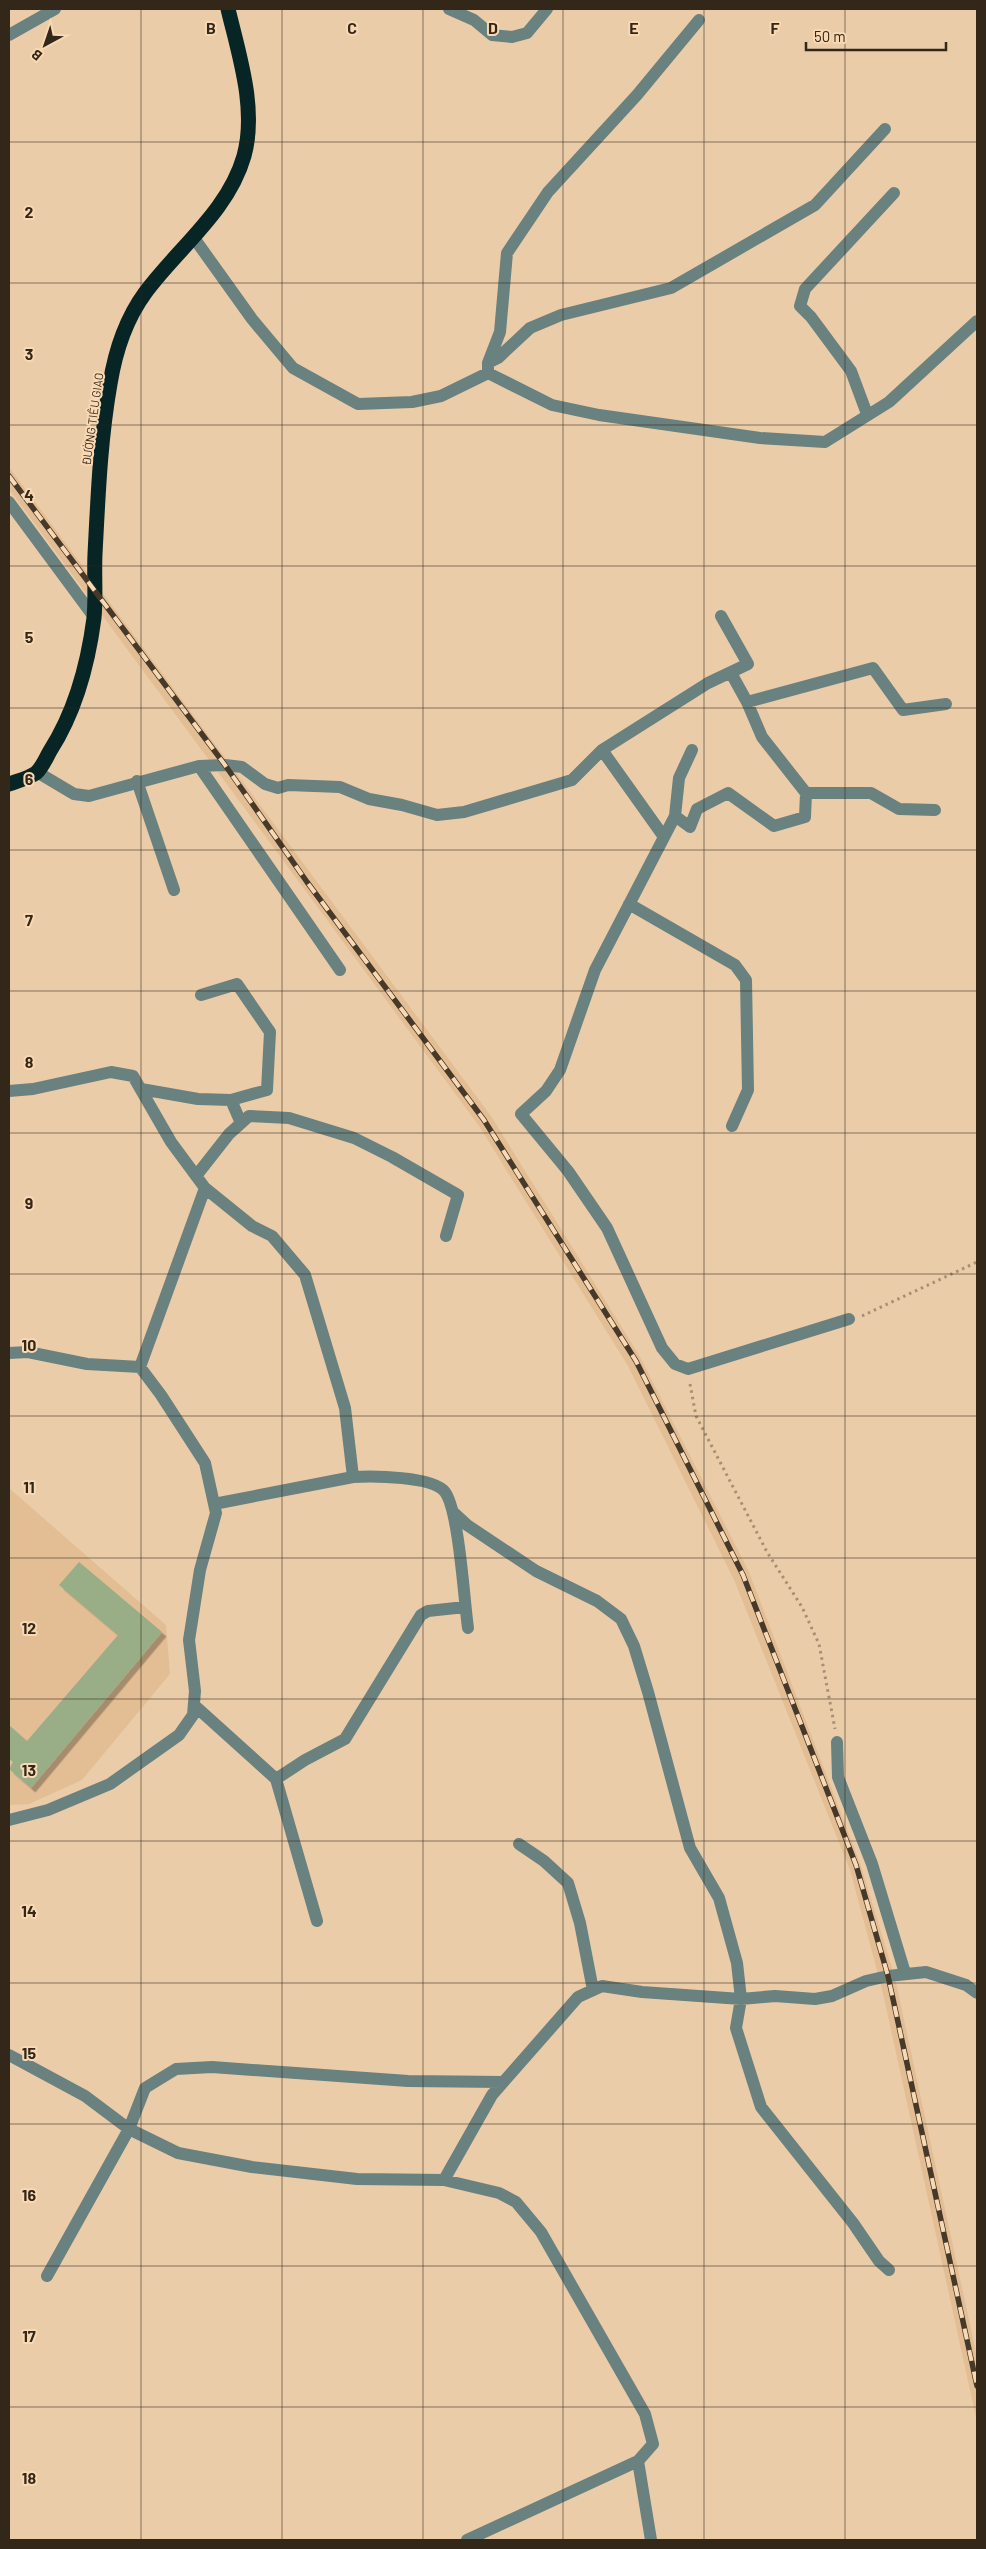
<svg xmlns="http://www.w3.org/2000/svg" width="986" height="2549" font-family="Barlow,sans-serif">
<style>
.built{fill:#e3be94}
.building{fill:#99ae87;filter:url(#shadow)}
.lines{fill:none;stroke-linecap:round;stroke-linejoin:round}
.path{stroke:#a78f73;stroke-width:3;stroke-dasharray:2.5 4;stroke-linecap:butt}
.minor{stroke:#69817f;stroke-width:12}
.highway{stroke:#062524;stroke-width:15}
.rail-casing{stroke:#473929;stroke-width:5.5}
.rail{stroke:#f9d9b4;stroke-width:4;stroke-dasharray:11;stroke-linecap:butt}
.grid{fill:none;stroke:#332719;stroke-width:1;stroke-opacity:0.55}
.labels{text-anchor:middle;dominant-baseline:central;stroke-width:4;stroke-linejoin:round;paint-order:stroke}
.street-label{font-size:12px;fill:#332719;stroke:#f9d9b4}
.grid-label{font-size:16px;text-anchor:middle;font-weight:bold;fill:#332719;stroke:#f9d9b4;stroke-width:4;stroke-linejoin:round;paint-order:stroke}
</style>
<defs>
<filter id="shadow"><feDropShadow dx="4.5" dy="4.5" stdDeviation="0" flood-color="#0004"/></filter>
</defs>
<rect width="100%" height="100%" fill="#ebcca8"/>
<path class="built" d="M9 467 491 1116 639 1355 749 1572 860 1863 895 1978 977 2357V2422L882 1989 850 1870 735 1582 628 1366 479 1126 9 489Z
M10 1489 166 1625 170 1674 82 1780 29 1804 9 1805Z"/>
<path class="building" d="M79 1562 162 1632 31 1788 9 1769 13 1762 9 1759V1725L27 1741 118 1635 59 1585Z"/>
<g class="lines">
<path class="path" d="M862 1316 977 1262
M690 1384 696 1416 767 1552 802 1607 819 1644 835 1729"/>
<path class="minor" d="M449 9 474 20 492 35 512 37 527 33 547 9
M9 35 55 9
M194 238 252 319 293 368 358 404 412 402 441 396 488 373V363L500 332 507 253 548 192 637 95 699 20
M488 363 498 358 530 328 561 315 671 288 815 205 885 129
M488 373 552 405 599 415 760 438 825 442 889 402 977 321
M867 414 851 371 811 317 800 306 805 289 894 193
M9 502 94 617
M731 673 747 702 762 737 806 793H871L899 809 935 810
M747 702 873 668 903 710 946 704
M602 750 664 837
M199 766 340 970
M37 772 74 794 89 796 199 766 225 765 242 767 265 784 278 788 288 785 340 787 369 799 402 805 437 815 464 812 572 780 602 750 708 683 748 664 721 616
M137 781 174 890
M806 793 805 817 774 826 728 793 697 809 690 827 675 816 595 970 560 1070 546 1091 521 1114 568 1171 607 1228 662 1348 675 1364 688 1369 849 1319
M675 816 679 778 692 750
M629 904 735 965 746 980 748 1090 732 1126
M141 1089 198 1099 231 1100 267 1090 270 1032 237 984 201 995
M9 1091 33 1089 111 1072 133 1076 171 1142 205 1188 252 1226 272 1236 305 1275 345 1408 353 1477
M231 1100 241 1123
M196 1176 229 1134 249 1116 289 1118 354 1138 392 1157 458 1195 446 1236
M9 1353 28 1352 87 1364 140 1367
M214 1504 353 1477C373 1476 433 1476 445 1492 459 1511 464 1600 468 1628
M454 1513 467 1525 536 1571 597 1601 621 1619 634 1646 648 1692 690 1848 719 1898 737 1963 741 1999 736 2028 761 2107 853 2223 879 2261 889 2270
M194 1705 276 1779 317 1921
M837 1742 838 1777 872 1864 905 1973
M276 1779 305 1760 345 1739 421 1615 428 1611 465 1607
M9 1820 48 1810 110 1784 179 1735 193 1715 195 1691 189 1640 200 1570 216 1513 205 1463 161 1395 140 1367 205 1188
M519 1844 544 1861 568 1883 580 1923 593 1990
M9 2055 85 2096 129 2129 178 2153 252 2167 357 2179 444 2180 499 2193 516 2202 541 2232 645 2414 653 2444 638 2461 651 2540
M444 2180 492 2095 578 1997 602 1986 642 1992 741 1999 775 1996 815 1999 832 1996 866 1981 888 1976 926 1972 966 1985 977 1993
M47 2276 129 2129 145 2088 176 2069 212 2067 408 2081 503 2082
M467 2540 638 2461"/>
<path class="highway" d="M9 784C17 781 29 778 36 773 42 768 46 758 50 751 75 712 88 664 94 618 96 598 94 575 95 554 98 498 100 441 110 384 115 353 126 319 145 293 178 248 228 212 244 156 257 109 239 55 228 9"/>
<g class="rail-casing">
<path id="rail" d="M9 476 225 765 307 882 484 1120 636 1361 743 1575 856 1865 888 1976 977 2386"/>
</g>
<use href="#rail" class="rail"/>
</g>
<path class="grid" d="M141 9V2540M282 9V2540M423 9V2540M563 9V2540M704 9V2540M845 9V2540M9 142H977M9 283H977M9 425H977M9 566H977M9 708H977M9 850H977M9 991H977M9 1133H977M9 1274H977M9 1416H977M9 1558H977M9 1699H977M9 1841H977M9 1983H977M9 2124H977M9 2266H977M9 2407H977"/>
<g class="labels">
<g class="street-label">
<text transform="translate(92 419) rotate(-82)">ĐƯỜNG TIÊU GIAO</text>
</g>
</g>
<g class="grid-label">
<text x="211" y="34">B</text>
<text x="352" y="34">C</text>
<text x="493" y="34">D</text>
<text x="634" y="34">E</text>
<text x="775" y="34">F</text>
<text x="29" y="218">2</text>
<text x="29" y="360">3</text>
<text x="29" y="501">4</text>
<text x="29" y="643">5</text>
<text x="29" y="785">6</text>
<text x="29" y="926">7</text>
<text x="29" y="1068">8</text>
<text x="29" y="1209">9</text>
<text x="29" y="1351">10</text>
<text x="29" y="1493">11</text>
<text x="29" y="1634">12</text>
<text x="29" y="1776">13</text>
<text x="29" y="1917">14</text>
<text x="29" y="2059">15</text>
<text x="29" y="2201">16</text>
<text x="29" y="2342">17</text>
<text x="29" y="2484">18</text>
</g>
<rect width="986" height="2549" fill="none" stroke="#332719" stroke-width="20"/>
<g transform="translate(45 45) rotate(220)" stroke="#f9d9b4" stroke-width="4" paint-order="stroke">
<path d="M0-4L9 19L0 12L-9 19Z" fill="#332719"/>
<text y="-8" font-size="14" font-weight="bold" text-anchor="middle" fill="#332719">B</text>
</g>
<path d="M806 42v8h140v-8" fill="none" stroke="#332719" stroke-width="2.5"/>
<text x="814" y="42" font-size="15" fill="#332719" stroke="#f9d9b4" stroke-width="4" paint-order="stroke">50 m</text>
</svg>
